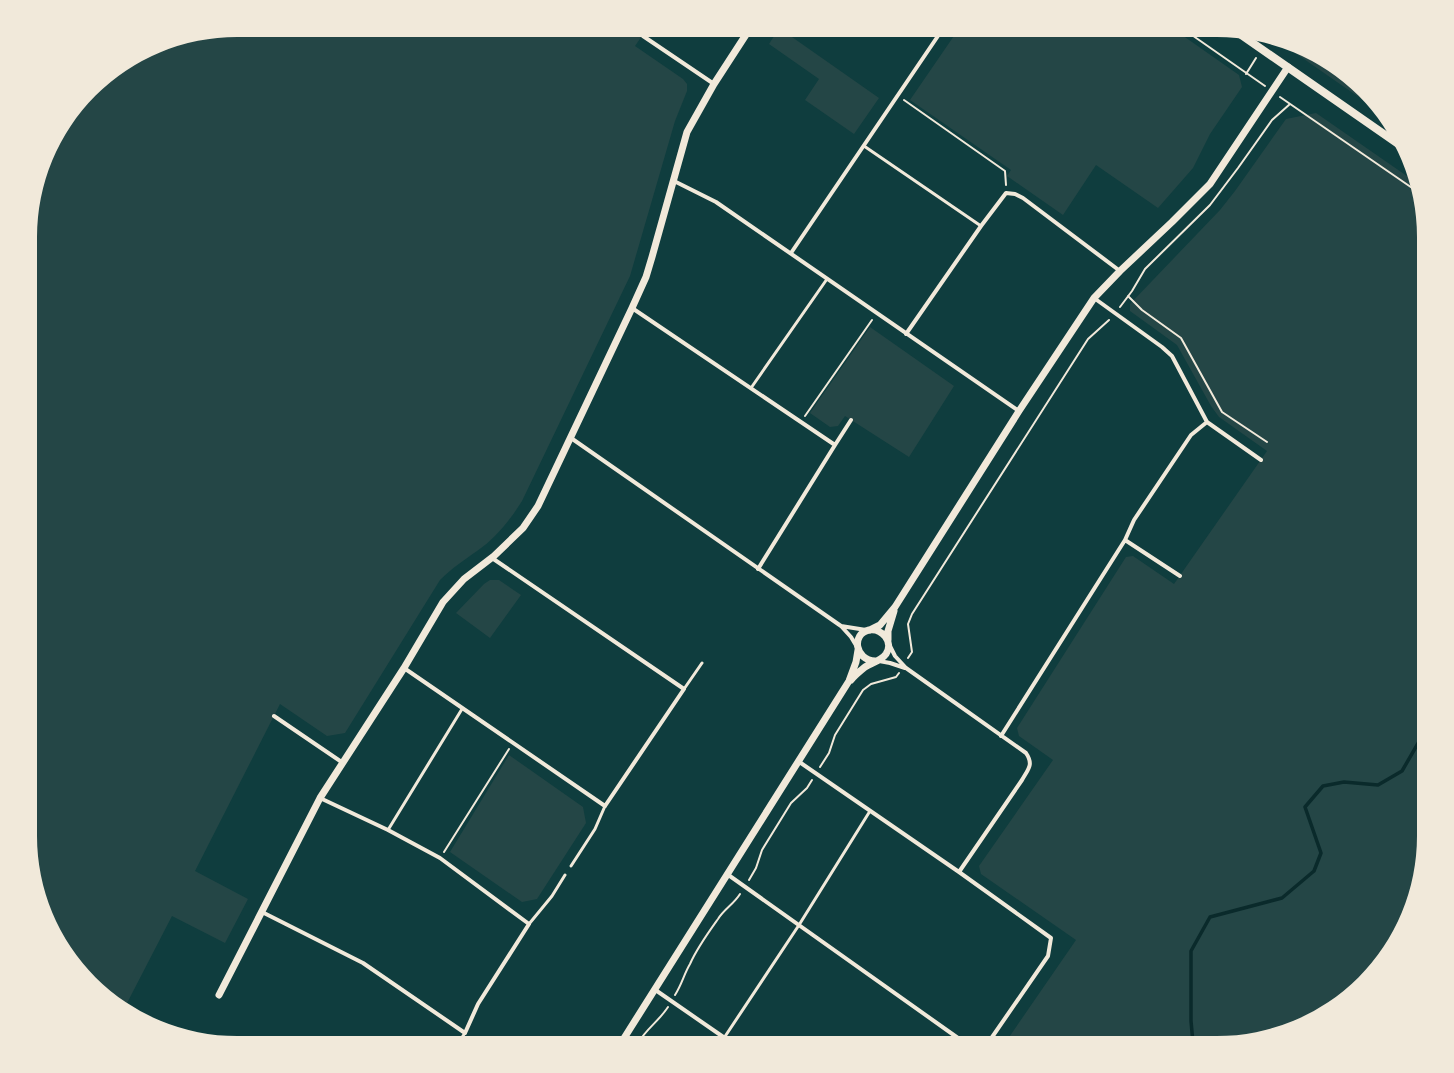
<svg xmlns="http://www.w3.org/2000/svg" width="1454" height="1073" font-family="'Space Grotesk',sans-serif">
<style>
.green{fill:#244646}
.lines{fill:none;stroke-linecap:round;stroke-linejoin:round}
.stream{stroke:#0a2a2b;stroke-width:3.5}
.path{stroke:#f1e9da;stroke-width:2}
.service{stroke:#f1e9da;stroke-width:3}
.minor{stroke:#f1e9da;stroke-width:4}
.tertiary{stroke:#f1e9da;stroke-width:7}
.secondary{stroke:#f1e9da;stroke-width:8}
</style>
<rect width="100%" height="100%" fill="#0f3d3e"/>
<path class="green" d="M237 30H646L635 46 683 79 687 84V91L675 121 630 276 522 501C510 520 496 538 477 551 463 561 453 567 440 580L345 733 327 736 280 704 195 871 248 899 225 943 172 916 125 1007 101 992 51 928 30 850 32 210 58 134 101 81 170 41Z
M778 30H782L879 98 854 134 805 100 819 79 769 44Z
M958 30H1185L1182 35 1239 75 1242 87 1210 134 1193 168 1158 208 1096 165 1063 215 1007 176 1011 170 910 100Z
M1278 41 1296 46 1353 81 1373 107Z
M1316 113 1417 183 1424 237V850L1408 915 1373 972 1308 1022 1258 1039 1217 1043H1005L1076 940 981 874 979 866 1053 760 1019 736 1017 728 1126 557 1133 556 1174 584 1267 451 1219 417 1211 406 1177 345 1130 311V304L1220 210 1235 191 1286 119Z
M870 327 954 386 909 457 845 416 838 426 830 427 810 413Z
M490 580H499L521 595 490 638 456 613 484 584Z
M509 755 583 807 586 823 537 899 522 902 450 852Z"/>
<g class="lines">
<path class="stream" d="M1193 1043 1191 1021V951L1210 917 1282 898 1314 871 1321 853 1305 807 1323 786 1344 782 1378 785 1402 771 1424 733"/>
<path class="path" d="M1189 33 1265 86
M1246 74 1256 58
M1280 97 1418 192
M904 100 1005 171 1006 185
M1128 296 1142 310 1181 338 1222 412 1267 442
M1120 307 1132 291 1145 269 1210 205 1238 168 1272 120 1290 104
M805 416 872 320
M908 658 912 652 908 624 912 614 1088 339 1109 320
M820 767 829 753 835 735 863 690 871 684 896 677 899 673
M444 852 509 749
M749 880 756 868 762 850 791 803 807 788 812 780
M675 995C682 984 684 974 690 964 697 948 708 933 718 919 724 909 734 904 740 894
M638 1043C647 1028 659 1021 668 1007"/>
<path class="service" d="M864 146 981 226
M751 388 827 279
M684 689 702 663
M388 830 462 709
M571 866 595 829 605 806
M529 924 552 896 565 875
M724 1038 799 925 870 811
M458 1043 465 1033"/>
<path class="minor" d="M643 36 714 84
M674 181 716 202 1019 411
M791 253 942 30
M1094 298 1162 347 1172 356 1207 422 1261 460
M632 308 835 445 758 569
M906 334 981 226 1006 193 1015 194 1023 198 1120 271
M571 438 841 626 851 637 857 647
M835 445 851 420
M1125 540 1180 576
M841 626 866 630
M889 644 895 656 906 668 1026 753C1034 765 1028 769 1022 780L959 872
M879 661 890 663 905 668
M404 668 605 806 684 689 492 558
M274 716 343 763
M1001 736 1125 540 1134 520 1191 435 1207 422
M798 761 959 872 1051 938 1048 956 988 1043
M727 874 965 1043
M262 912 363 963 465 1033 478 1004 529 924 440 858 388 830 320 798
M654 989 732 1043"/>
<path class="tertiary" d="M870 630 880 625 895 607 1019 411 1094 298 1120 271 1172 222 1210 184 1288 67
M888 640V631L894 611
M851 680C855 675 860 671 865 667 871 663 881 661 886 654 894 642 882 628 869 630 851 634 855 660 875 661
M219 995 320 798 404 668 443 602 464 579 494 556 523 528 538 506 632 308 646 277 652 257 687 132 714 84 749 30
M621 1043 849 681 856 662 858 650"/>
<path class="secondary" d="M1237 32 1404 148"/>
</g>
<path d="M0 0H1454V1073H0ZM237 37H1217A200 200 0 0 1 1417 237V836A200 200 0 0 1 1217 1036H237A200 200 0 0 1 37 836V237A200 200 0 0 1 237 37Z" fill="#f1e9da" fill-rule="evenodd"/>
</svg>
